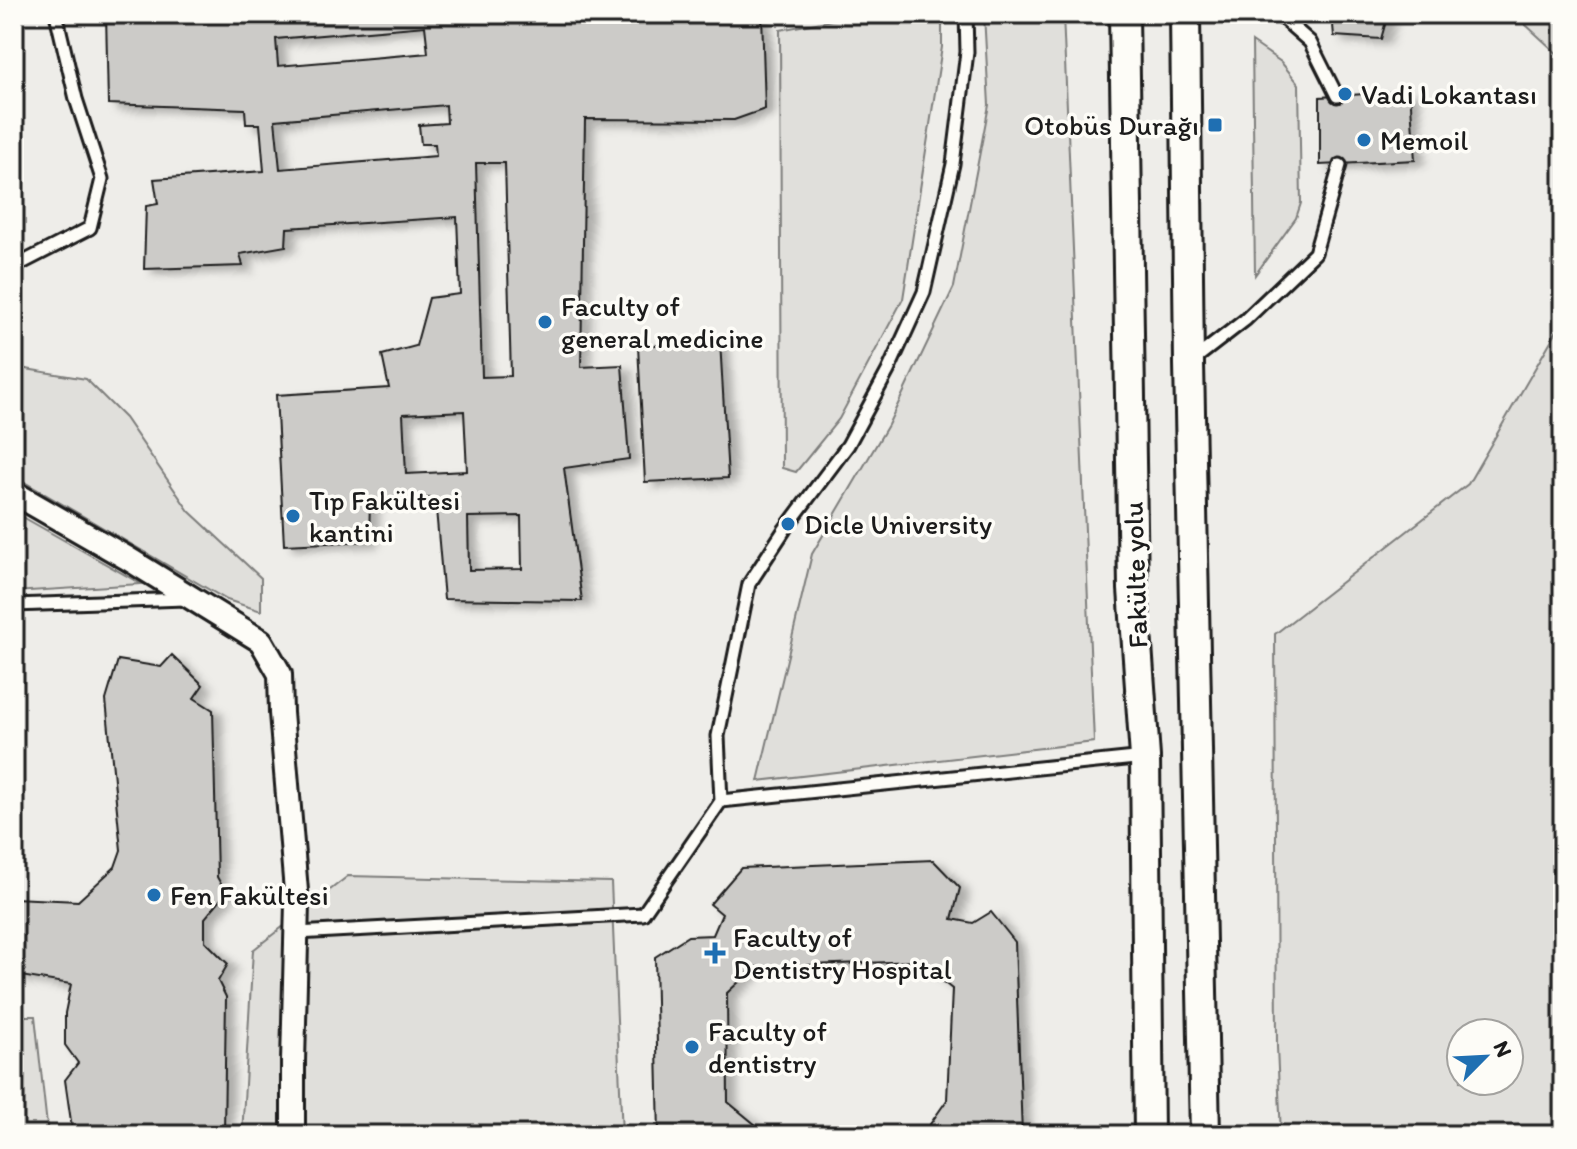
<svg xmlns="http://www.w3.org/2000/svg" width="1577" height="1149" font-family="Itim,sans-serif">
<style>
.built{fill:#eeede9;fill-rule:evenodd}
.green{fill:#e0dfdb;stroke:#7e7e7c;stroke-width:2;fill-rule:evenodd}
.building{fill:#cccbc8;stroke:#1c1c1c;stroke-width:2;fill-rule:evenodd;filter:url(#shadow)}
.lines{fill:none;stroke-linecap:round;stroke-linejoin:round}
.service-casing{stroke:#1c1c1c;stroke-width:17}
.minor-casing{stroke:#1c1c1c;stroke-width:28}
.tertiary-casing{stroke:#1c1c1c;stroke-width:34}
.service{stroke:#fdfcf7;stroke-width:11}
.minor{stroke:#fdfcf7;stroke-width:22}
.tertiary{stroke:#fdfcf7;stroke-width:28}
.poi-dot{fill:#1f6fb2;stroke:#fdfcf7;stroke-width:3}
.labels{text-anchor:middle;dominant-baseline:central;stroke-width:7;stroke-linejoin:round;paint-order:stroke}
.poi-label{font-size:28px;fill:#1c1c1c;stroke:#fdfcf7;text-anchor:start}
.street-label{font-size:28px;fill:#1c1c1c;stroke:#fdfcf7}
</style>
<defs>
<filter id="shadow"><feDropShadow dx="9" dy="5" stdDeviation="4" flood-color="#0004"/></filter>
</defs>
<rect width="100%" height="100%" fill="#fdfcf7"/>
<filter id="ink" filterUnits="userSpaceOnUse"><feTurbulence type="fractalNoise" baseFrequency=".0125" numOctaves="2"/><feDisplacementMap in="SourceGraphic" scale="16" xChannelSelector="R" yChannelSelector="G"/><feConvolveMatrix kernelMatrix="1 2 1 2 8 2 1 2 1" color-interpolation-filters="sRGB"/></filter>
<g filter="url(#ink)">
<path class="built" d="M14 14H1563V1135H14ZM1461 1033H1509V1081H1461Z"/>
<path class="green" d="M942 14V47L903 299 839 419 796 472 782 468 780 30 852 16Z
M984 14H1063L1094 742 758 781 812 554 888 425 954 287 989 105Z
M1514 14H1563V59Z
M1252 42 1281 62 1299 84 1301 203 1296 218 1255 275Z
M1563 320V1135H1281L1277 1047 1275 634 1468 484ZM1509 1033V1081H1461V1033Z
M14 367 86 379 125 418 189 511 261 578V611L227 600 14 476Z
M14 512 141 584 14 592Z
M348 876 611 882 622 1135H242L253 950Z
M14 1016H35L48 1135H14Z"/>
<path class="building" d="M106 14H762L765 109 734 120 585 119 581 367 622 365 629 459 564 468 582 601 444 599 435 498 370 500 369 541 284 545 276 395 389 388 382 355 416 346 429 298 460 294 457 217 287 228 286 246 240 254 243 266 144 269 146 206 158 204 154 179 264 171 260 124H246L245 109 108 104ZM425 26 428 53 278 66 276 39ZM446 105 447 123 419 125 421 144H435L436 156 280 169 275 120ZM476 163H505L511 376 482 377ZM464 411 467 471 406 474 403 414ZM521 516 522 569 469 570 468 517Z
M1332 14H1388L1381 39 1334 36Z
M1410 91 1415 160 1320 165V97Z
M720 341 728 478 645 482 638 346Z
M172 655 203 685 194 698 213 710 217 877 226 893 205 918V941L228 964 218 981 226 997 224 1134 88 1135 87 1133 73 1135 65 1080 78 1063 65 1045V1013L71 984 14 975V898L78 901 115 867 121 850 106 700 118 660 161 667Z
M933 860 960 888 952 919 973 923 991 912 1015 942 1022 1135H659L655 957 688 936 713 935 722 914 710 904 741 868ZM917 961 952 989 947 1100 928 1127 776 1132 762 1130 728 1102 727 993 755 967Z"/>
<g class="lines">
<g class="service-casing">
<path id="service" d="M1278 14 1310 42 1337 96
M14 267 90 228 102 179 76 99 56 14
M1192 361 1245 320 1315 253 1340 165
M14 605 185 599
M721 801 718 736 749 584 785 529 848 445 888 371 924 292 953 164 967 52 966 14
M297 933 643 914 721 801 1145 757"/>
</g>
<g class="minor-casing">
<path id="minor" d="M14 493 127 558 261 641 280 674 281 713 297 903 293 1062V1135"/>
</g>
<g class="tertiary-casing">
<path id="tertiary" d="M1124 14 1133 589 1145 757 1149 1135
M1185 14 1189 364 1205 1135"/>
</g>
<use href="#service" class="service"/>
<use href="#minor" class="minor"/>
<use href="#tertiary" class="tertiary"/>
</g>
</g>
<g class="poi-dot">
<circle cx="1345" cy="94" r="8"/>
<rect x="1207" y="117" width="16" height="16" rx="4"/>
<circle cx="1364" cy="140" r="8"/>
<circle cx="545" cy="322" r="8"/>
<circle cx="293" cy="516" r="8"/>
<circle cx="788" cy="524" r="8"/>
<circle cx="154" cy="895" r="8"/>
<path d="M711 941h8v8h8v8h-8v8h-8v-8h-8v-8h8z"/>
<circle cx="692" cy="1047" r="8"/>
</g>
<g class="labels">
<g class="poi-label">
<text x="1361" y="94">Vadi Lokantası</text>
<text x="1199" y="125" text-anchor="end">Otobüs Durağı</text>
<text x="1380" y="140">Memoil</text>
<text x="561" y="306">Faculty of<tspan x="561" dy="32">general medicine</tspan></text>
<text x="309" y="500">Tıp Fakültesi<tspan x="309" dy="32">kantini</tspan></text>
<text x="804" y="524">Dicle University</text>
<text x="170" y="895">Fen Fakültesi</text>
<text x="733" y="937">Faculty of<tspan x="733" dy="32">Dentistry Hospital</tspan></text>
<text x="708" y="1031">Faculty of<tspan x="708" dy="32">dentistry</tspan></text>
</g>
<g class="street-label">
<text transform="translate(1135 575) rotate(-92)">Fakülte yolu</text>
</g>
</g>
<rect width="1577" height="1149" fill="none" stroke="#fdfcf7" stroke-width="48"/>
<rect x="24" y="24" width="1529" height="1101" fill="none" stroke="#1c1c1c" stroke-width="3" filter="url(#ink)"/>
<g transform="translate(1485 1057) rotate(66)"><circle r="38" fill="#fdfcf7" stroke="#a3a29f" stroke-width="2"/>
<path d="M0-6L14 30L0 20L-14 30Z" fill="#1f6fb2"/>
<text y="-12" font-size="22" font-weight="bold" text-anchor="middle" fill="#1c1c1c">N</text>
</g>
</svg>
